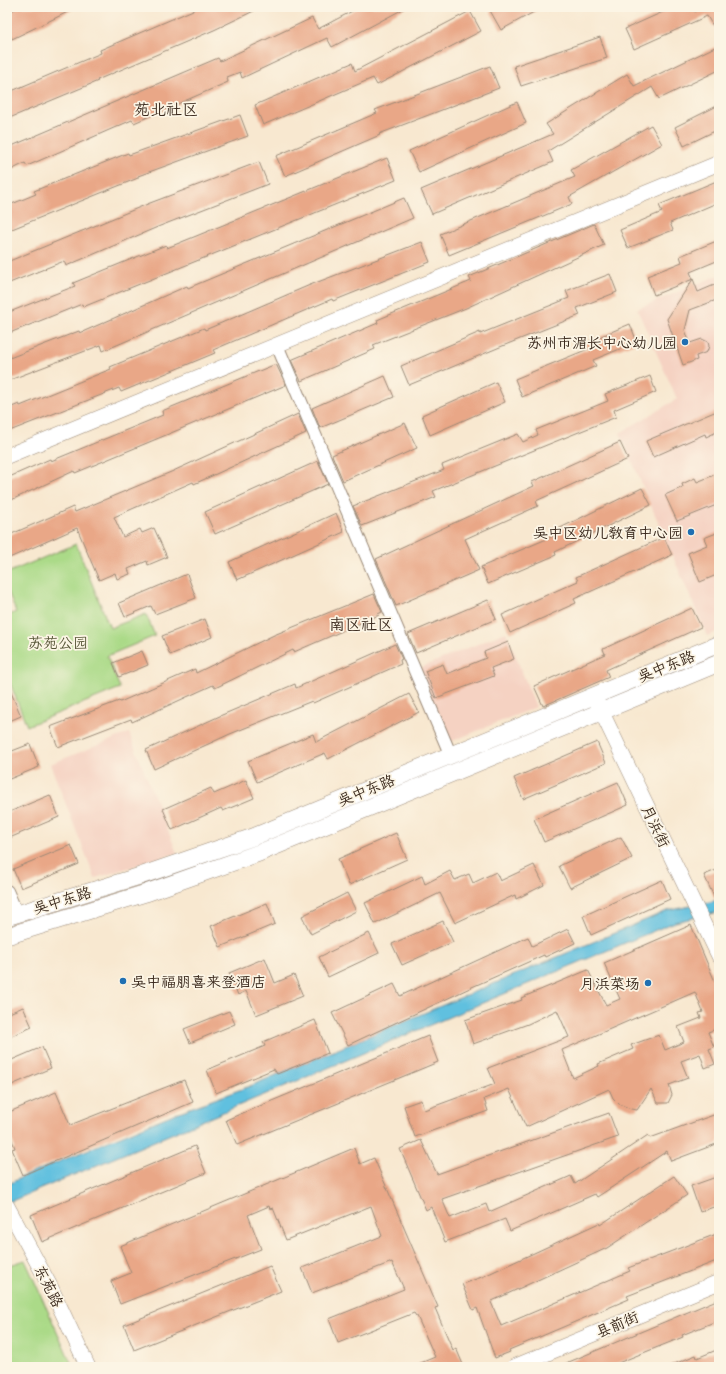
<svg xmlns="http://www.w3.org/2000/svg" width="726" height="1374" font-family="'Patrick Hand','LXGW WenKai TC',sans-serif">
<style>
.built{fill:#f5d2c2}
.green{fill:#abda88;stroke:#738253}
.water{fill:#60c0df;stroke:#4e757e}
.building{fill:#e9a787;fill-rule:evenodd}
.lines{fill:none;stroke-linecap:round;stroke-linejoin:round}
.minor-casing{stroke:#9a8977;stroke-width:14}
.tertiary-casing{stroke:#9a8977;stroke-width:16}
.secondary-casing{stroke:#9a8977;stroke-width:18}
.minor{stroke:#fff;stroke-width:12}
.tertiary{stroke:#fff;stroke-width:15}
.secondary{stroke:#fff;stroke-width:17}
.poi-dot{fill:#1f6fb2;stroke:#fcf5e5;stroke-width:1.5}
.labels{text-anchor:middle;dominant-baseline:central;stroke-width:3.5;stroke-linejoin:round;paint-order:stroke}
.poi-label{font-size:15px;fill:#3b2a1e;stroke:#fcf5e5;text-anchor:end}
.park-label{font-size:15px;fill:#575638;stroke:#fcf5e5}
.street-label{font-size:15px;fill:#3b2a1e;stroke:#fcf5e5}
.neighbourhood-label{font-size:16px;fill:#3b2a1e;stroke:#fcf5e5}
</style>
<rect width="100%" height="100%" fill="#fcf5e5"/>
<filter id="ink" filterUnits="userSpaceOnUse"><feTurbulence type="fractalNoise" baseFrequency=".025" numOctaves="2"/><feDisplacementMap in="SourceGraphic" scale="8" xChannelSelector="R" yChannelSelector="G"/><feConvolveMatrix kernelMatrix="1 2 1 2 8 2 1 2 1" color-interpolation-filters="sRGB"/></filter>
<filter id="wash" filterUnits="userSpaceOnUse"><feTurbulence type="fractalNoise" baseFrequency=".012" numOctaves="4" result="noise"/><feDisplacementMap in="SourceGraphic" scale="16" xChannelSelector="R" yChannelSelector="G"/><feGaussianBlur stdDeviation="0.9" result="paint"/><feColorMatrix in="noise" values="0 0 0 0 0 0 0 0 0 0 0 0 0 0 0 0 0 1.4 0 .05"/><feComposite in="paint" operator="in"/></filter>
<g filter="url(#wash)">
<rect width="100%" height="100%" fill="#f8e8d0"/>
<path class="built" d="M719 275V631L707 636 620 433 677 399 637 309Z
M506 632 536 707 450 742 418 669Z
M129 733 177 853 95 878 50 764Z"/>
<path class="green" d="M76 544 110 628 146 614 155 636 107 656 120 688 27 726 10 683 7 684V616L16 612 7 589V573Z
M25 1260 73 1367H7V1266Z"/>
<path class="water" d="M719 900V912L675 922 7 1203V1185L22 1177 171 1115 250 1086 667 911Z"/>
<g id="blocks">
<path class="building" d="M19 7H78L12 39 7 29V13Z
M200 7H262L214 30 97 80 98 81 7 119V93L101 53 100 50Z
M360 7H407L332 47 327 38 242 78 240 72 227 77 228 82 134 123 132 120 27 166 25 163 7 172V148L218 58 220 61 312 18 318 29Z
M488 7H543L501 30Z
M674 7H693L695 12 702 7H719V23L713 26 707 16 634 49 625 29Z
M470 11 481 31 377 85 373 78 263 125 255 105 352 63 355 71Z
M600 37 607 58 521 86 514 66Z
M715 47 719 56V70L659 99 652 87 548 151 553 162 432 214 421 190 553 134 546 124 627 74 634 86Z
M490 66 499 88 379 134 380 135 285 176 276 156 377 113 375 110Z
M517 102 526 123 419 172 409 151Z
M719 105V129L684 146 675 127Z
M240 115 248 136 138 176V178L7 231V206L36 194 34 191 128 153 129 155Z
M651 125 662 144 569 197 572 204 449 255 440 234 575 177 571 170Z
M387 158 396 180 83 307 82 304 7 334V313L75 286 73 283 166 245 167 248Z
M259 162 268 184 160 226 66 266 64 261 7 284V262L150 203Z
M719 180V202L670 223 673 230 628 248 620 230 662 212 659 205Z
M404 198 413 218 103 351 101 345 7 381V359L79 331 80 333 187 286 188 288Z
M594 224 604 245 466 308 373 345 375 349 301 381 291 360 378 323 377 320 471 281 469 277Z
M719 240V260L690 272 693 279 654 295 647 276 682 262 680 256Z
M422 242 430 262 333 301 332 299 213 350 215 353 121 392 119 388 7 432V409L19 404 20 406 111 369 110 367 204 328 205 330 310 285Z
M610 274 617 292 577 308 580 315 500 347 409 385 401 366 480 332V334L569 298 566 291Z
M693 279 698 292 719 283V299L690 310 685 330 690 343 702 339 708 342 709 346 707 352 696 356 697 360 683 365 667 319Z
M630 324 637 342 593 360 596 366 522 397 515 379 588 349 585 343Z
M276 364 286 385 75 473 74 471 7 502V478L50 459 51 461 163 415 162 411Z
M385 376 394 397 320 428 312 408Z
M650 376 656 392 614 410 616 417 433 491 436 497 362 526 353 506 444 470 442 465 518 434 523 442 538 435 536 430 608 401 605 394Z
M496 382 505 402 430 435 422 415Z
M719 410V431L706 437 705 434 653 457 646 441Z
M298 414 306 433 194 484 193 482 114 517 123 537 140 529 142 533 154 528 167 557 148 565 147 561 128 569 130 574 117 579 115 573 99 580 77 528 7 559V536L73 507 75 512 171 472Z
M405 423 417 448 343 481 332 455Z
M620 442 628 459 536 501 538 506 465 539 479 570 396 606 376 559 534 486 532 482Z
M318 461 328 484 215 534 205 512Z
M719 473V504L677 521 665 495 683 487 682 484 695 478 697 482Z
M642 488 651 505 555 552 556 555 488 584 481 567 556 535 554 531Z
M336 513 344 532 237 580 229 562Z
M719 532V574L700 582 688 553 707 545 704 538Z
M664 537 672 555 574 599 576 603 510 633 502 615 578 581 576 577Z
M187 574 196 598 155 614 151 606 125 617 119 603Z
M374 594 382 612 378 614 379 615 294 652 293 650 215 688 213 685 132 722 131 719 58 747 50 727 119 701 120 702 195 669 196 673 274 635Z
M488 600 496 619 416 653 408 634Z
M692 608 701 627 606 670 609 677 543 706 534 686 605 654 603 649Z
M205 619 212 637 170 655 162 636Z
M508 642 514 659 491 668 494 676 436 698 425 671 443 664 447 674 486 658 484 652Z
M395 644 402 659 400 660 401 664 313 703 312 701 230 734 154 769 146 750 222 715 295 684 296 688Z
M142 651 148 665 119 677 113 663Z
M7 683 21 716 7 722Z
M409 694 419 712 328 759 325 753 257 782 248 761 313 734 316 742Z
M597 742 606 763 523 799 514 778Z
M30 744 39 767 7 780V753Z
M246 780 254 798 223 811 221 808 172 830 163 809 211 788 214 794Z
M618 782 628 805 544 842 534 819Z
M50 795 59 817 7 839V813Z
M396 833 407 859 349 885 338 859Z
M621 837 632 858 570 888 559 866Z
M71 845 79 864 21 888 13 869Z
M534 865 544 885 516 899 515 895 455 923 440 893 375 924 365 903 422 876 425 884 450 871 455 880 469 874 473 883 496 872 500 881Z
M719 869V908L704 875Z
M662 880 670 899 591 935 583 916Z
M347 893 356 911 311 934 302 916Z
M267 903 275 924 220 947 211 926Z
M443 921 453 942 402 965 392 944Z
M691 925 719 991V1028L708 1032 714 1047 709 1049 715 1064 705 1068 700 1054 681 1061 688 1078 669 1085 672 1095 668 1103H658L651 1089 637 1110 631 1109 619 1104 613 1098 609 1089 526 1127 509 1089 484 1099 488 1111 415 1137 404 1106 421 1100 424 1110 495 1084 488 1068 569 1037 557 1010 528 1024 473 1044 465 1020 522 1000 521 998 588 970 606 1005 620 999 604 963ZM695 992 703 1012 699 1013 701 1018 678 1027 684 1042 665 1050 659 1035 631 1045 633 1049 598 1064 599 1066 573 1078 562 1050Z
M568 929 575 943 545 957 544 955 472 987 348 1045 332 1013 394 984 400 996 528 937 532 946Z
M369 933 379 953 328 977 319 957Z
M265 958 275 983 294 975 303 996 256 1015 246 991 238 995 229 973Z
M23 1007 32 1027 7 1038V1014Z
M229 1011 235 1024 190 1043 184 1029Z
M315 1020 328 1053 277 1074 274 1069 216 1093 207 1070 265 1046 263 1042Z
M428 1036 438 1062 237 1145 226 1120Z
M42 1047 51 1068 7 1087V1062Z
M184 1080 193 1102 23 1175 12 1149 15 1148 7 1127V1113L56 1092 70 1125Z
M609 1113 618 1137 442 1199 450 1218 486 1204 489 1212 571 1176 575 1184 648 1135 650 1138 719 1113V1143L671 1161 667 1151 597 1197 595 1194 510 1231 505 1219 445 1242 431 1207 426 1210 400 1149 421 1140 437 1174Z
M195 1146 206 1173 42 1242 31 1215Z
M354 1148 360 1164 374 1158 438 1307 435 1308 453 1350 456 1348 464 1367H411L435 1357 417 1316H416L414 1313 338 1343 329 1319 404 1289 392 1262 312 1293 302 1268 382 1236 371 1206 286 1240 273 1208 270 1209 269 1206 248 1215 261 1249 120 1304 111 1281 131 1273 120 1246Z
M674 1176 687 1195 607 1248 492 1301 491 1302 501 1326 630 1271 628 1268 719 1233V1260L627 1296 629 1299 509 1350 510 1352 495 1358 477 1308 473 1310 462 1284 482 1277 599 1223 600 1225Z
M719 1176V1205L700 1212 691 1186Z
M270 1266 281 1291 134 1350 124 1325Z
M719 1299V1320L682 1335 683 1337 608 1367H557Z
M719 1349V1367H667L696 1355 697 1358Z"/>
</g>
</g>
<g filter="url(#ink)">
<use href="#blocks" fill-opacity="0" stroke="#9a8977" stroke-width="1"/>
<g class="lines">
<g class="minor-casing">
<path id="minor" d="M277 345 451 756
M7 891 17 914"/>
</g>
<g class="tertiary-casing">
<path id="tertiary" d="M7 456 719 163
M594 696 719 956
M7 1206 50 1286 88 1367
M514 1367 719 1282"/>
</g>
<g class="secondary-casing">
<path id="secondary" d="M7 917 140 876 253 837 719 644
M7 936 146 893 259 853 719 663"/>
</g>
<use href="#minor" class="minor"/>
<use href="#tertiary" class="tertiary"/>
<use href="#secondary" class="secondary"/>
</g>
</g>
<g class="poi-dot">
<circle cx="685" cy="342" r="4"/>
<circle cx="691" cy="532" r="4"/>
<circle cx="123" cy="981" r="4"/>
<circle cx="648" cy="983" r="4"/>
</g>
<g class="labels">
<g class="poi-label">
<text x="677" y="342">苏州市湄长中心幼儿园</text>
<text x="683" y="532">吴中区幼儿教育中心园</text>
<text x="131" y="981" text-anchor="start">吴中福朋喜来登酒店</text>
<text x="640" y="983">月浜菜场</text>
</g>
<g class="park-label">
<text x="58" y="642">苏苑公园</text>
</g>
<g class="street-label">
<text transform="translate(666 666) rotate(-22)">吴中东路</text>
<text transform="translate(366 790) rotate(-22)">吴中东路</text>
<text transform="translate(656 826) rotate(64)">月浜街</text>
<text transform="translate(62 900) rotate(-17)">吴中东路</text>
<text transform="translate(49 1286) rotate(63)">东苑路</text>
<text transform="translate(617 1324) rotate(-23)">县前街</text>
</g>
<g class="neighbourhood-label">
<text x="166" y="109">苑北社区</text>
<text x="361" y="624">南区社区</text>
</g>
</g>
<rect width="726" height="1374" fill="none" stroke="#fcf5e5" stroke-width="24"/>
</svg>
